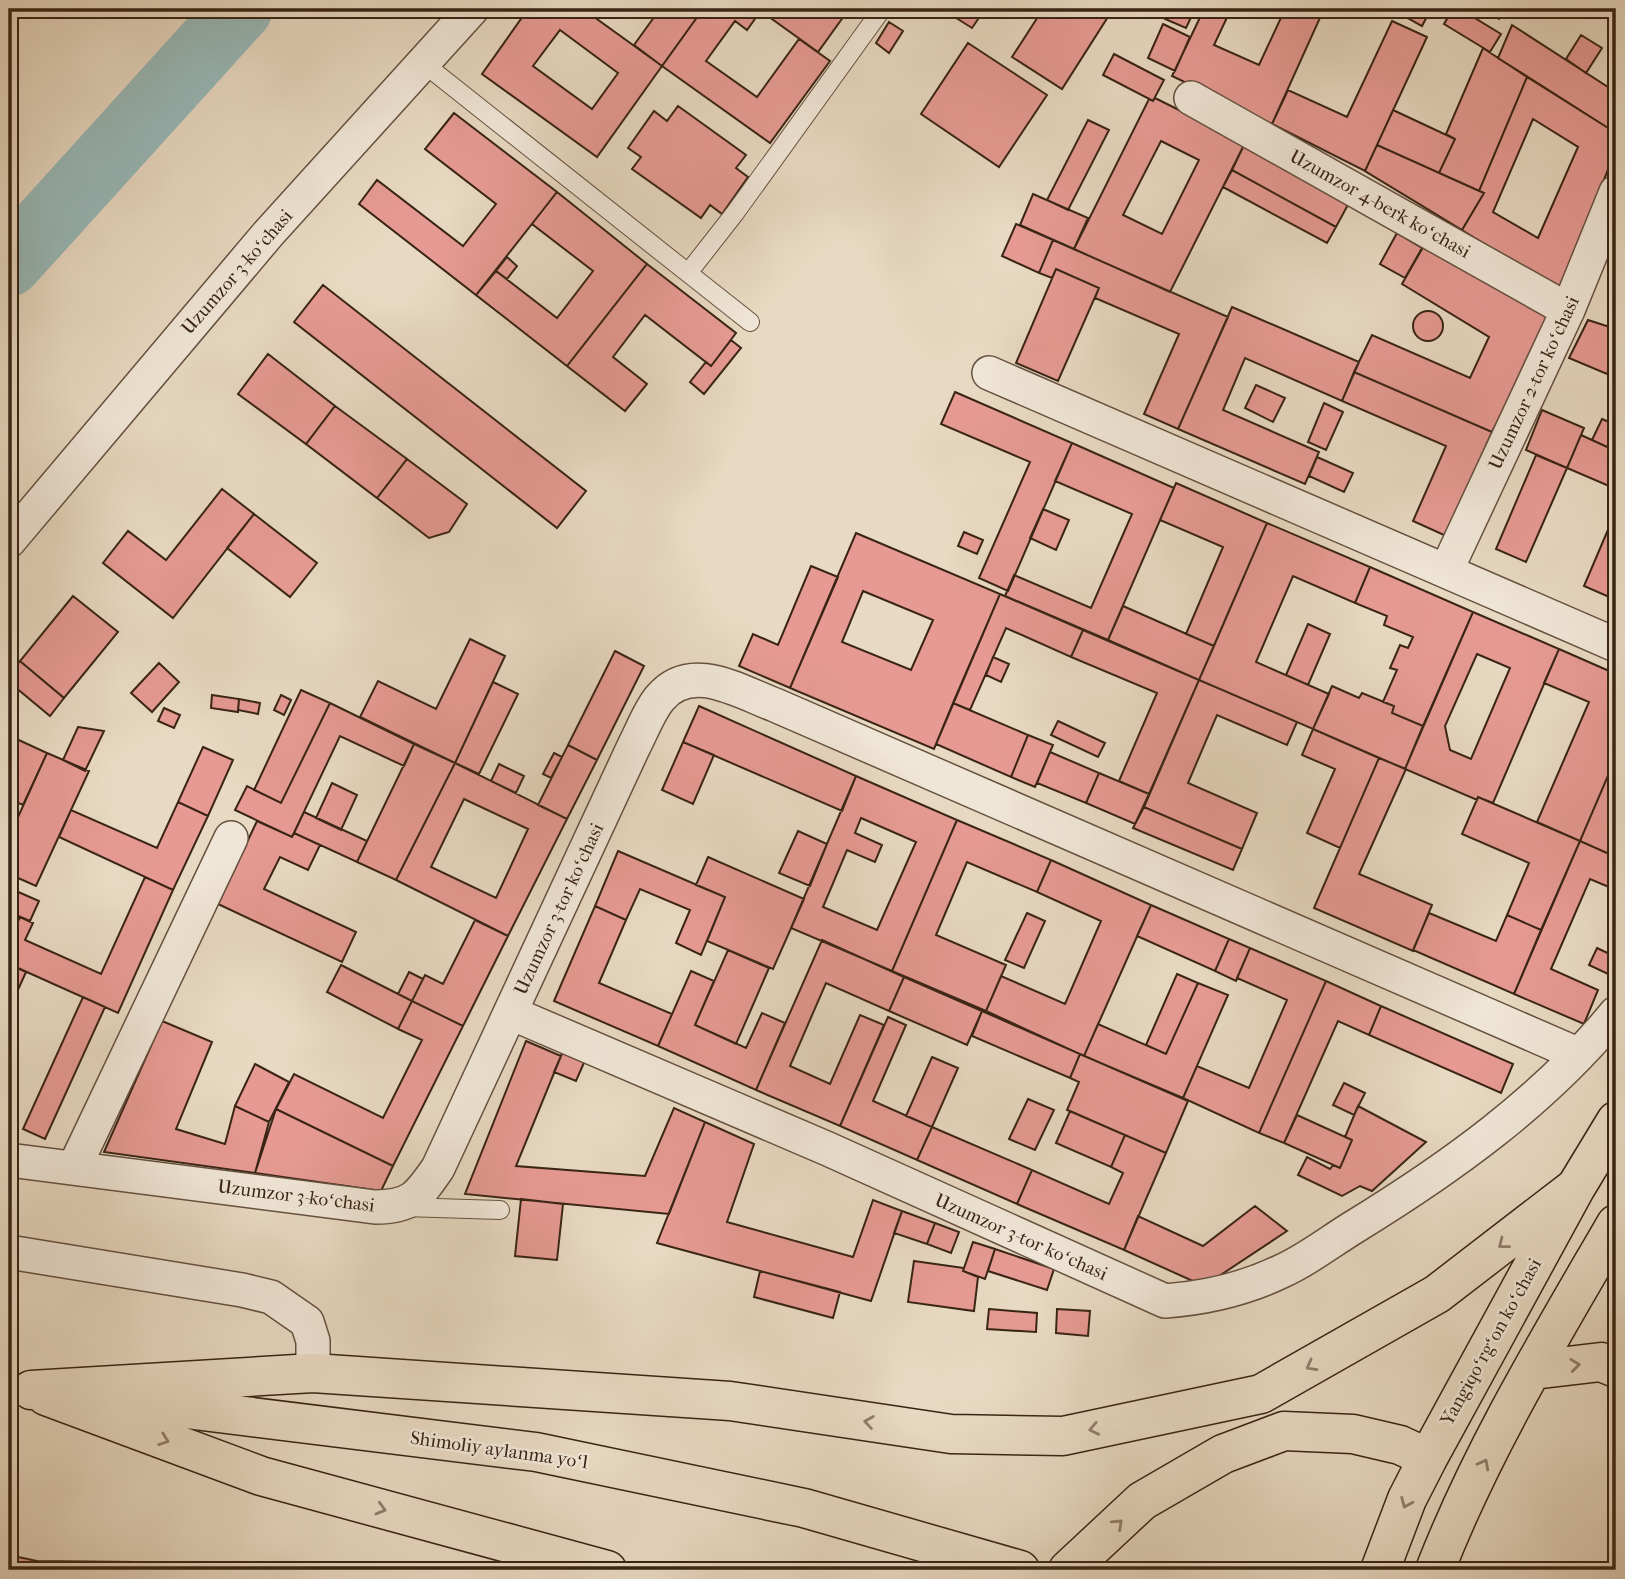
<svg xmlns="http://www.w3.org/2000/svg" width="1625" height="1579" font-family="'IM FELL French Canon',serif">
<style>
.lines{fill:none;stroke-linecap:round;stroke-linejoin:round}
.river{stroke:#98b9b9;stroke-width:65}
.building{fill:#e69a93;stroke:#392415;stroke-width:2;fill-rule:evenodd}
.service-casing{stroke:#655140;stroke-width:20}
.minor-casing{stroke:#655140;stroke-width:36}
.primary-casing{stroke:#392415;stroke-width:41}
.service{stroke:#f0e6d7;stroke-width:18}
.minor{stroke:#f0e6d7;stroke-width:33}
.primary{stroke:#e8d9c2;stroke-width:38}
.oneway{stroke:#907e6c}
.labels{text-anchor:middle;dominant-baseline:central;stroke-width:5;stroke-linejoin:round;paint-order:stroke}
.street-label{font-size:19px;fill:#392415;stroke:#f0e6d7}
</style>
<rect width="100%" height="100%" fill="#e8d9c2"/>
<filter id="stains"><feTurbulence type="fractalNoise" baseFrequency=".00286" numOctaves="4"/><feColorMatrix values="0 0 0 0 .2 0 0 0 0 .09 0 0 0 0 .02 0 0 0 .5 -.17"/></filter>
<radialGradient id="worn" r=".72"><stop offset=".6" stop-color="#630" stop-opacity="0"/><stop offset="1" stop-color="#630" stop-opacity=".3"/></radialGradient>
<g class="lines">
<path class="river" d="M9 264 240 9"/>
</g>
<path class="building" d="M528 9H583L662 66 597 157 482 74ZM560 30 618 73 592 109 533 66Z
M660 9H703L662 66 634 45Z
M703 9H762L747 30 735 21 706 61 757 97 799 39 830 61 770 143 662 66Z
M761 9H780L772 19Z
M780 9H806L813 14 812 9H849L818 52 772 19Z
M942 9H985L972 28Z
M1043 9H1113L1062 89 1012 57Z
M1169 9H1195L1186 28 1165 19Z
M1204 9H1231L1214 45 1259 65 1285 9H1324L1272 124 1172 76Z
M1401 9H1431L1422 26 1399 13Z
M1453 9H1460L1501 34 1490 52 1444 24Z
M1482 9H1505L1499 19Z
M1392 21 1427 37 1365 171 1272 124 1288 90 1347 117Z
M889 22 903 31 889 53 876 43Z
M1163 24 1190 37 1175 71 1148 58Z
M1512 25 1608 87 1616 65V133L1498 58Z
M1581 35 1602 48 1586 73 1566 59Z
M968 43 1047 95 999 167 921 114Z
M1483 48 1527 77 1479 191 1439 173 1455 139 1446 134Z
M1114 54 1164 80 1153 101 1103 75Z
M1527 77 1616 133V149L1560 292 1462 230 1484 193 1479 191ZM1533 119 1578 147 1538 238 1493 212Z
M1155 98 1245 143 1170 292 1074 249 1149 99 1153 101ZM1161 141 1199 160 1162 234 1123 215Z
M678 106 746 155 736 168 748 177 722 214 710 205 701 218 632 169 641 157 628 148 654 111 667 121Z
M1393 110 1455 139 1439 173 1377 145Z
M454 113 557 192 476 295 359 204 377 180 463 246 496 204 425 149Z
M1088 120 1109 130 1068 210 1047 200Z
M1245 143 1350 201 1336 227 1232 170Z
M1377 145 1484 193 1462 230 1365 171Z
M1232 170 1336 227 1327 243 1223 187Z
M557 192 647 264 567 366 476 295 496 271 557 318 593 271 532 224Z
M1033 194 1088 218 1074 249 1020 225Z
M1016 224 1053 240 1039 273 1002 256Z
M1397 233 1422 248 1405 278 1380 264Z
M1053 240 1228 317 1178 429 1144 414 1179 334 1095 298 1099 288 1056 269 1052 278 1039 273Z
M1426 242 1551 317 1492 432 1354 372 1372 335 1470 378 1489 337 1402 284Z
M507 257 517 266 507 279 496 271Z
M647 264 736 333 711 366 645 315 613 357 647 384 625 411 567 366Z
M1056 269 1099 288 1058 381 1016 363Z
M323 285 586 491 557 528 294 322Z
M1232 307 1359 362 1342 401 1245 358 1223 410 1319 452 1305 484 1178 429Z
M1413 326a15 15 0 1 1 30 0a15 15 0 1 1-30 0Z
M1588 320 1616 329V358L1607 374 1569 358Z
M731 340 741 348 704 394 690 382 706 362 711 366Z
M268 354 335 406 306 444 238 394Z
M1354 372 1492 432 1446 536 1413 521 1446 446 1342 401Z
M1256 385 1285 398 1273 422 1245 408Z
M955 392 1072 443 1008 591 979 578 1030 462 941 424Z
M1324 403 1343 412 1326 450 1308 442Z
M335 406 407 459 377 498 306 444Z
M1542 410 1584 428 1567 468 1526 450Z
M1602 419 1616 425V451L1592 440Z
M1581 435 1616 451V489L1567 468Z
M1072 443 1174 488 1108 640 1005 596 1014 575 1091 608 1132 514 1055 481Z
M1536 455 1567 468 1526 562 1496 549Z
M1317 457 1353 473 1344 492 1309 476Z
M407 459 467 504 449 532 429 538 377 498Z
M1176 483 1267 523 1214 646 1186 634 1223 547 1160 520Z
M222 489 254 514 173 618 103 563 128 531 166 560Z
M1043 509 1069 520 1056 550 1030 538Z
M1616 511V600L1584 586Z
M254 514 317 563 290 597 227 548Z
M1267 523 1370 567 1355 603 1293 576 1256 662 1329 694 1313 729 1199 680Z
M964 532 983 540 977 554 958 546Z
M856 533 1000 594 934 749 790 688ZM863 591 933 620 911 670 842 642Z
M811 566 838 577 790 688 739 666 753 634 778 645Z
M1370 567 1473 612 1423 726 1392 713 1394 706 1383 702 1397 670 1390 668 1400 645 1408 648 1413 637 1384 625 1387 616 1355 603Z
M1000 594 1083 630 1071 657 1006 628 970 710 953 703Z
M73 596 118 632 64 698 20 661Z
M1123 606 1214 646 1199 680 1108 640Z
M1473 612 1559 649 1493 803 1478 797 1477 800 1405 769ZM1477 654 1510 668 1471 759 1450 750 1445 726Z
M1308 624 1330 634 1308 685 1286 675Z
M1083 630 1199 680 1149 794 1119 781 1157 693 1071 657Z
M470 639 505 656 455 763 360 717 378 681 436 709Z
M1559 649 1616 674V757L1580 841 1537 822 1589 702 1544 683Z
M615 651 644 666 597 760 568 745Z
M993 657 1009 664 1001 682 986 675Z
M20 661 64 698 50 716 9 682V675Z
M159 663 179 682 152 712 131 693Z
M1199 680 1297 722 1287 745 1217 715 1188 783 1257 813 1242 849 1144 807Z
M493 682 518 694 479 774 455 763Z
M1332 686 1359 698 1362 693 1394 706 1392 713 1423 726 1405 769 1313 729Z
M301 690 330 703 281 803 254 790Z
M212 695 239 699 238 712 211 708Z
M281 695 291 700 284 715 274 710Z
M239 699 260 703 258 714 238 710Z
M330 703 414 744 404 766 340 736 292 837 235 810 247 786 281 803Z
M953 703 1028 735 1011 777 936 744Z
M699 706 856 776 842 811 683 742Z
M164 708 180 715 174 728 158 721Z
M1058 721 1105 743 1098 757 1051 735Z
M78 727 104 731 85 771 63 760Z
M1313 729 1379 758 1340 848 1307 833 1335 769 1302 755Z
M1028 735 1053 745 1035 787 1011 777Z
M10 736 47 753 23 805 9 799Z
M683 742 714 755 693 804 662 790Z
M414 744 455 763 396 880 357 862Z
M568 745 597 760 567 819 538 805Z
M203 747 233 760 208 816 178 802Z
M1050 752 1099 773 1086 803 1037 783Z
M47 753 89 771 36 886 9 874V837Z
M554 753 562 757 551 778 543 774Z
M1616 757V811L1611 823 1616 825V857L1580 841Z
M1379 758 1406 769 1359 874 1432 905 1413 951 1314 908Z
M455 763 567 819 508 936 396 880ZM464 799 528 829 496 898 431 867Z
M499 764 524 776 516 793 491 781Z
M1099 773 1149 794 1135 824 1086 803Z
M856 776 957 820 892 971 791 928ZM861 818 916 842 877 930 823 907 847 850 875 862 882 845 855 833Z
M332 783 357 795 341 830 316 818Z
M1478 797 1580 841 1541 930 1507 915 1529 863 1462 834Z
M178 802 208 816 173 890 59 837 71 810 157 848Z
M1144 807 1242 849 1233 870 1133 828Z
M304 812 367 841 357 862 294 833Z
M957 820 1051 860 1037 892 967 862 936 935 1006 965 986 1011 892 971Z
M257 821 292 837 294 833 320 845 308 870 280 857 264 889 356 932 342 962 218 904Z
M798 831 827 844 810 886 779 873Z
M1580 841 1616 857V890L1590 879 1551 969 1598 990 1584 1024 1514 994Z
M618 851 725 897 701 955 676 943 690 910 640 889 626 920 595 906Z
M708 857 804 899 773 969 707 941 725 897 696 885Z
M1051 860 1151 905 1084 1056 986 1011 1001 976 1065 1004 1101 921 1037 892Z
M145 877 173 890 118 1013 9 964V941L20 917 33 923 25 940 101 974Z
M16 891 39 901 30 921 9 912Z
M1151 905 1229 939 1215 971 1137 936Z
M595 906 626 920 599 983 672 1014 658 1046 554 1001Z
M1027 913 1045 921 1024 968 1005 960Z
M1429 913 1496 941 1507 915 1541 930 1514 994 1413 950Z
M475 920 508 936 463 1026 412 1001 425 975 443 984Z
M1229 939 1250 948 1236 981 1215 971Z
M822 940 904 977 889 1011 826 983 790 1066 830 1084 860 1015 884 1025 840 1126 756 1090Z
M1250 948 1326 981 1259 1133 1183 1098 1197 1066 1249 1088 1287 1000 1237 978Z
M1597 948 1616 957 1608 974 1589 965Z
M728 950 769 968 736 1044 695 1025Z
M9 964 26 972 9 1010Z
M341 965 412 1001 398 1029 327 992Z
M691 971 714 981 695 1025 746 1048 762 1013 785 1023 756 1090 658 1046Z
M409 972 423 979 412 1001 398 994Z
M1177 974 1198 983 1166 1054 1146 1045Z
M904 977 982 1011 967 1045 889 1011Z
M1326 981 1381 1006 1369 1035 1338 1021 1284 1143 1259 1133Z
M1198 983 1228 995 1183 1098 1084 1056 1098 1024 1166 1054Z
M83 997 105 1007 45 1139 23 1129Z
M412 1001 463 1026 393 1166 276 1109 294 1074 383 1118 422 1040 398 1029Z
M1381 1006 1513 1064 1501 1093 1369 1035Z
M982 1011 1080 1054 1070 1078 972 1036Z
M888 1017 906 1025 873 1101 932 1127 917 1160 840 1126Z
M162 1021 212 1042 176 1129 225 1144 235 1106 269 1122 255 1173 104 1152Z
M526 1041 561 1056 516 1166 645 1176 674 1108 705 1122 669 1214 465 1194Z
M564 1049 586 1058 576 1081 554 1072Z
M1080 1054 1188 1101 1166 1153 1067 1110 1079 1082 1070 1078Z
M932 1057 958 1068 932 1127 906 1116Z
M255 1064 289 1082 269 1122 235 1106Z
M1344 1083 1365 1093 1354 1115 1333 1105Z
M1028 1099 1054 1110 1035 1150 1009 1139Z
M1358 1106 1426 1142 1372 1191 1360 1186 1342 1196 1298 1175 1307 1157 1330 1169 1333 1165 1340 1168 1352 1140 1345 1137Z
M276 1109 393 1166 381 1191 255 1173Z
M1070 1111 1125 1135 1111 1167 1056 1143Z
M1297 1115 1352 1140 1340 1168 1284 1143Z
M705 1122 754 1144 727 1222 853 1257 873 1200 902 1211 871 1301 657 1243Z
M932 1127 1032 1170 1017 1204 917 1160Z
M1125 1135 1166 1153 1124 1250 1017 1204 1032 1170 1109 1204 1123 1173 1111 1167Z
M521 1199 563 1204 557 1260 515 1256Z
M1255 1206 1287 1231 1204 1286 1124 1250 1138 1216 1203 1246Z
M902 1211 935 1223 927 1244 894 1233Z
M935 1223 959 1232 951 1253 927 1244Z
M973 1242 995 1249 985 1279 963 1271Z
M995 1249 1054 1269 1047 1290 988 1271Z
M914 1261 964 1268 963 1271 978 1277 974 1311 908 1302Z
M760 1271 840 1292 833 1318 754 1297Z
M989 1309 1037 1313 1036 1332 987 1329Z
M1057 1309 1090 1311 1088 1336 1056 1333Z
M9 1555 37 1561 35 1570H9Z
M37 1561 236 1563 235 1570H35Z"/>
<g class="lines">
<g class="service-casing">
<path id="service" d="M423 63 688 273 735 213 882 9
M688 273 750 322
M404 1207 500 1210"/>
</g>
<g class="minor-casing">
<path id="minor" d="M1191 98 1568 310
M989 373 1616 645
M9 541 268 234 472 9
M1446 571 1568 310 1616 192
M511 1013 828 1149 1165 1301C1205 1298 1245 1289 1282 1271 1307 1260 1331 1241 1354 1227 1450 1168 1544 1101 1616 1013
M9 1160 375 1207C411 1207 418 1197 438 1168L634 746C642 731 649 711 660 698 691 661 738 691 775 705L1577 1054
M74 1168 231 838
M9 1252 242 1290 271 1297 307 1322 313 1341V1373"/>
</g>
<g class="primary-casing">
<path id="primary" d="M1533 1370 1601 1362 1616 1368
M31 1390 313 1373 730 1401 951 1434 1063 1436 1261 1394 1437 1294 1576 1187
M46 1396 261 1476 607 1570
M130 1402 536 1452 804 1508 1020 1570
M1068 1570 1142 1501 1223 1454 1284 1431 1353 1434 1400 1445 1428 1458
M1380 1570 1407 1499 1428 1458 1576 1187 1616 1121
M1435 1570C1482 1449 1551 1336 1616 1224"/>
</g>
<use href="#service" class="service"/>
<use href="#minor" class="minor"/>
<use href="#primary" class="primary"/>
</g>
<defs><path id="oneway-chevron" d="M-2-3.5L2.5 0L-2 3.5" fill="none" stroke-width="1.6" stroke-linecap="round" stroke-linejoin="round" transform="scale(1.75)"/></defs>
<g class="oneway">
<use href="#oneway-chevron" transform="translate(1503 1244) rotate(142)"/>
<use href="#oneway-chevron" transform="translate(1575 1365) rotate(-7)"/>
<use href="#oneway-chevron" transform="translate(1311 1366) rotate(151)"/>
<use href="#oneway-chevron" transform="translate(869 1422) rotate(-171)"/>
<use href="#oneway-chevron" transform="translate(1094 1429) rotate(168)"/>
<use href="#oneway-chevron" transform="translate(164 1440) rotate(20)"/>
<use href="#oneway-chevron" transform="translate(1484 1464) rotate(-62)"/>
<use href="#oneway-chevron" transform="translate(1406 1503) rotate(113)"/>
<use href="#oneway-chevron" transform="translate(381 1509) rotate(16)"/>
<use href="#oneway-chevron" transform="translate(1118 1524) rotate(-43)"/>
</g>
<g class="labels">
<g class="street-label">
<text transform="translate(1380 204) rotate(29)">Uzumzor 4-berk koʻchasi</text>
<text transform="translate(237 272) rotate(-49)">Uzumzor 3-koʻchasi</text>
<text transform="translate(1534 383) rotate(-65)">Uzumzor 2-tor koʻchasi</text>
<text transform="translate(559 909) rotate(-65)">Uzumzor 3-tor koʻchasi</text>
<text transform="translate(296 1196) rotate(7)">Uzumzor 3-koʻchasi</text>
<text transform="translate(1021 1237) rotate(24)">Uzumzor 3-tor koʻchasi</text>
<text transform="translate(1491 1342) rotate(-61)">Yangiqoʻrgʻon koʻchasi</text>
<text transform="translate(499 1450) rotate(8)">Shimoliy aylanma yoʻl</text>
</g>
</g>
<rect width="1625" height="1579" fill="none" stroke="#e8d9c2" stroke-width="35"/>
<rect x="10" y="10" width="1604" height="1558" fill="none" stroke="#392415" stroke-width="3.5"/>
<rect x="18" y="18" width="1590" height="1544" fill="none" stroke="#392415" stroke-width="2"/>
<rect width="100%" height="100%" filter="url(#stains)"/>
<rect width="100%" height="100%" fill="url(#worn)"/>
</svg>
